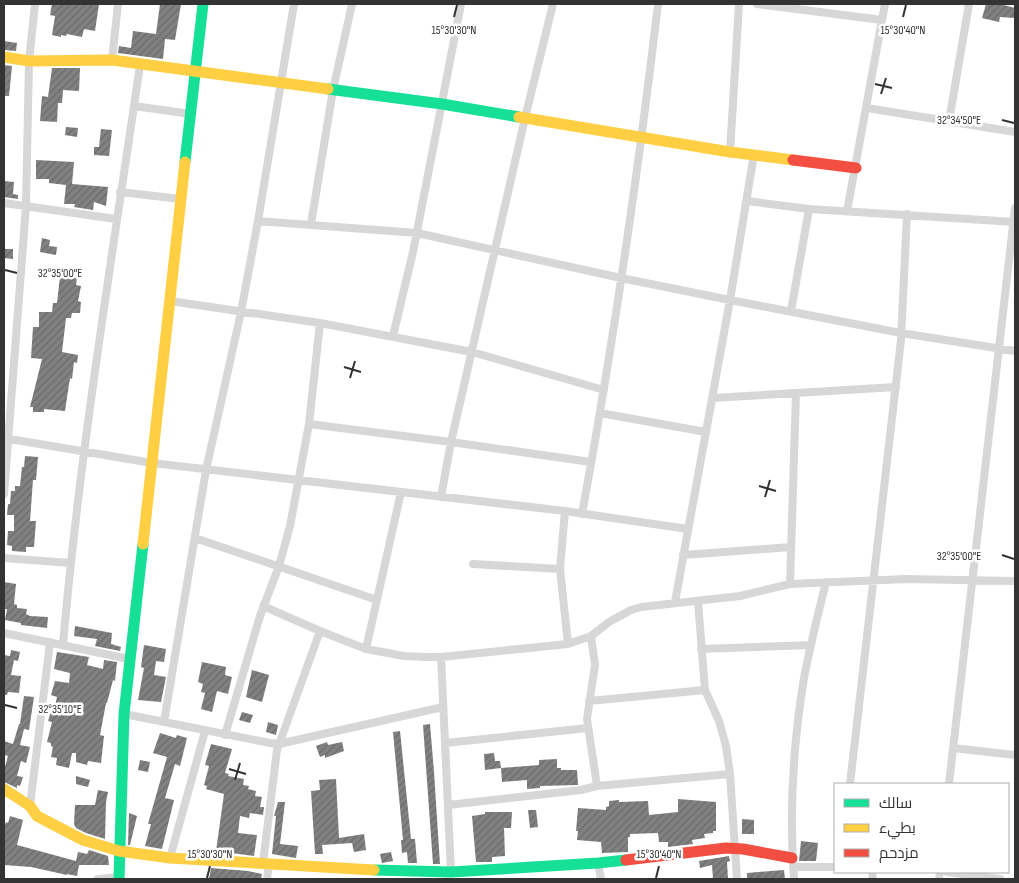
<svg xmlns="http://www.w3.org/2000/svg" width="1019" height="883" font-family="'Sofia Sans Condensed',Cairo,sans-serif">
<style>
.building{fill:url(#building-hatch)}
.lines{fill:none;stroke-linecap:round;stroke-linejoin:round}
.street{stroke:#d7d7d7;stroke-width:8}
.fast{stroke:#16e098;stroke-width:11}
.slow{stroke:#ffcf43;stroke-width:11}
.jam{stroke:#f24e42;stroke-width:11}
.ticks{fill:none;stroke:#333;stroke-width:2}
.ticks-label{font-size:12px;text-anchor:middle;fill:#333;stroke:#fff;stroke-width:5;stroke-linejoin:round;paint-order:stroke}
</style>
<defs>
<pattern id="building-hatch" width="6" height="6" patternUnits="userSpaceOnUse" patternTransform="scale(1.25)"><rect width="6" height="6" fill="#818181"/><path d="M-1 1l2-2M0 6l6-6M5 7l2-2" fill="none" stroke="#6a6a6a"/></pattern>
</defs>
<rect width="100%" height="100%" fill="#fff"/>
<path class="building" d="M52 4H99L95 31 84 29 82 37 67 34 66 36 61 35V37L52 35 55 16 50 15Z
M160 4H181L175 40 165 39 163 59 118 53 119 46 131 48 133 31 156 34Z
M986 4H1000L1015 8V18L1000 17 999 22 982 18Z
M4 41 17 43 16 51 4 50Z
M4 65 12 66 9 96H4Z
M52 68H80L79 91 63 90 62 103H58L57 122 40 121 42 96 48 97Z
M66 127 78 128 77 137 65 135Z
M101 129 112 130 109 156 94 155V147H99Z
M36 160 74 162 72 184 108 187 106 206 94 202 93 210 74 207 75 204H64L66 185 49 183V179H36Z
M4 181 14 182 13 194 18 195V199L4 197Z
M42 238 50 240 49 246 57 247 56 255 40 252Z
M4 249H13V259L4 258Z
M60 276 77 278 76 285 81 286 78 301 81 302 80 313H72L71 318H66L62 352 78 355 77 363 74 362 72 379 70 378 65 411 44 409V412H33V407H30L42 359 31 358 33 327H39V312H52L53 303H57Z
M25 456 38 457 36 480H33L30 521H36L34 547H26V552L12 551V546L7 545 8 531H14V515H7L8 504H10L11 491H15V486H20L22 467H24Z
M4 582 16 584 14 604 17 605V608L27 609 26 614 30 616 48 617 47 628 21 625V623L5 620 7 609H4Z
M75 626 112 633 111 644 121 647 120 651 95 646 97 639 74 636Z
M144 645 166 649 164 662 156 661 154 675 166 677 161 702 138 700 144 668 141 667Z
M11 650 20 652 18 661 14 660 11 675 21 676 19 693 8 692 7 695H4V655L10 656Z
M57 652 89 657 87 665 103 669 104 660 117 662 115 681 113 680 107 703H106L100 735 104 736 101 763 88 761 87 765 76 762V753H72L69 768 56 765 57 758 51 757 53 747 51 746V743L47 742 52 722 48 721 51 711H54L57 697 51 695 55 681 69 683 70 673 54 669Z
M202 662 226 667 225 675 232 677 228 694 217 691 212 712 201 709 205 693 201 692 203 684 198 682Z
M252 670 269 675 262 702 246 697Z
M24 696 34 697 29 730 24 729 20 745 30 747 26 763 21 761 17 776 23 777 20 786 17 785V788L4 782V770L8 756 4 755V741L13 744 19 724H20Z
M242 712 253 715 250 723 239 720Z
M268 722 278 725 276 735 266 732Z
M430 724 434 772 440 864H433L423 725Z
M400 731 411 839H415L417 863H408L407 852 402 853 401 840H403L393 732Z
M160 733 176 738 177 735 187 738 180 766 175 764 165 798 174 800 162 849 145 846 151 824H148L167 757 153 753Z
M327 742 328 745 342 742 344 751 325 758V755L320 757 316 746Z
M211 744 232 749 225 773 229 774 228 776 244 779 243 785 249 786 248 789 256 791 255 796 262 797 260 807H264L263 815 250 813 249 818 240 816 238 833 257 835 254 856 216 851 224 794 206 789 207 786 204 785 209 766 205 765Z
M494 753 495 761H500L501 768 485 770 484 754Z
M557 759V768H561V770H577L578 785 540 786V788L527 789V780L502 782 501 768 539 765V760Z
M140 760 150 762 148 772 138 770Z
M76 776 90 780 88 787 76 784Z
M336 779 339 838 364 834 366 850 354 852 352 843 322 845 323 854H315L311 791 320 790 319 780Z
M98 790 108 792 106 802 105 839 86 833 76 828 74 824 75 805H95Z
M678 799 716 802V831H713V833L704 834 705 838 692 840 693 844 668 847V842H659L658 833 630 834V837H628V852L602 853 601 842 577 840 578 831H576L578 808 606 810V807L609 806V801L619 800V802L648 801 649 815 678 812Z
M278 802H285L280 844 298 846 296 858 272 854 276 816H274Z
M528 810H536L538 827 530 828Z
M485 812H512L511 828H504L505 856 492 857V862H476L472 816 485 814Z
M129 813 137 816 130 845H128Z
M10 816 23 820 17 845 76 861 78 852 87 854 89 850 108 856 109 865H79L77 876 67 874V875L31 867 4 865V827L6 822 8 823Z
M742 819 754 820V834H742Z
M801 841 818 843 816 861H799Z
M391 852 393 861 382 863 380 854Z
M729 856 730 861 727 862 728 879H713L712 865 700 868 699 861Z
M211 868 248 871 262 874 261 879H209Z
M784 870 785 879H747V873Z"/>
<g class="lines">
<path class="street" d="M757 4 882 20
M112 60 118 4
M134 106 191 114
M867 108 1015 132
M949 121 969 4
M730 152 739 4
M120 192 181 199
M747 201 809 209 1015 222
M4 203 116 219
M847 211 885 4
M258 221 417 233 621 278 730 300 901 333 1015 351
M311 224 333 90 352 4
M170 301 320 323 472 352 604 390
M791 311 809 209
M393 336 413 252 461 4
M712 398 896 387
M600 413 706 432
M309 424 451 442 591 462
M4 438 152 463 565 511 688 529
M4 494 26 206 29 61 35 4
M441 497 451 442 525 118 553 4
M565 511 560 569 568 644
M582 514C613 345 638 175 658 4
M195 538 377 600
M683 555 791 547
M4 558 70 563
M473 564 560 569
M790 584 796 393
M698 601 705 690 719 721 726 746 730 774 737 879
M675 602 730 300 754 154
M263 606 320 631 366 649 404 656 425 657H441L568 644 591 636 609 622 631 610 641 607 740 596 790 584 906 579 1015 581
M4 633 129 659
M591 636 595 665 587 719 597 786
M63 644C80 450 112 258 140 65
M366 649 401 492
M701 649 811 645
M441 657 451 872
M589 701 705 690
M124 714 270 743 279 744 443 707
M164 722 206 470 241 312 258 221 294 4
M225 735 260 616 279 566 290 526 309 424 320 323
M445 743 588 728
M953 748 1015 755
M850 784 901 340 907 214
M949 784 1015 208
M448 805 581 790 597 786 730 774
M30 806 50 642
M170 858 205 731
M263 863 277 750 320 631
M598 863 601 879
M793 867H835
M872 872 873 879
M947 872 1000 879
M98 879 118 877
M267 879 269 863
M794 879C789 812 793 745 804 678 810 646 818 614 826 582
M939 879 940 872"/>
<path class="fast" d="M328 89 442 104 519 117
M185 162 203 4
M374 870 451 872 598 863 626 860
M119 879 124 714 143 544"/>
<path class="slow" d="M4 57 29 61 112 60 328 89
M519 117 730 152 793 160
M143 544 185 162
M4 789 30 806 37 816 83 840 119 851 170 858 374 870"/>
<path class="jam" d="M793 160 856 168
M626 860 726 848 743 849 792 858"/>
</g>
<path class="ticks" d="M454 17 457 5M903 17 906 5M875 84 892 88M881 94 886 78M1002 120 1014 123M5 270 17 273M344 367 361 372M350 378 355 361M759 486 776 491M765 497 770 480M1002 555 1014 559M5 705 17 708M229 769 246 774M235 780 240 763M207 878 210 866M656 878 659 866"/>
<g class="ticks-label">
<text x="454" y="34">15°30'30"N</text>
<text x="903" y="34">15°30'40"N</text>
<text x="959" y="124">32°34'50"E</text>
<text x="60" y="277">32°35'00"E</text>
<text x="959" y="560">32°35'00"E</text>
<text x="60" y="713">32°35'10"E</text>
<text x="210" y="858">15°30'30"N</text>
<text x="659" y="858">15°30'40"N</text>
</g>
<rect width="1019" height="883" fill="none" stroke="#333333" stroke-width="10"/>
<rect x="834" y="783" width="175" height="90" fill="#ffffff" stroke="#adadad"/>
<rect x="844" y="799" width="25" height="8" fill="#16e098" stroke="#adadad"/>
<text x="879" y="808" font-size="15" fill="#333333">سالك</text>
<rect x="844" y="824" width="25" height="8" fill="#ffcf43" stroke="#adadad"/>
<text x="879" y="833" font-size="15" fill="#333333">بطيء</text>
<rect x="844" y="849" width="25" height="8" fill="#f24e42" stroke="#adadad"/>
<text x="879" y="858" font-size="15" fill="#333333">مزدحم</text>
</svg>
